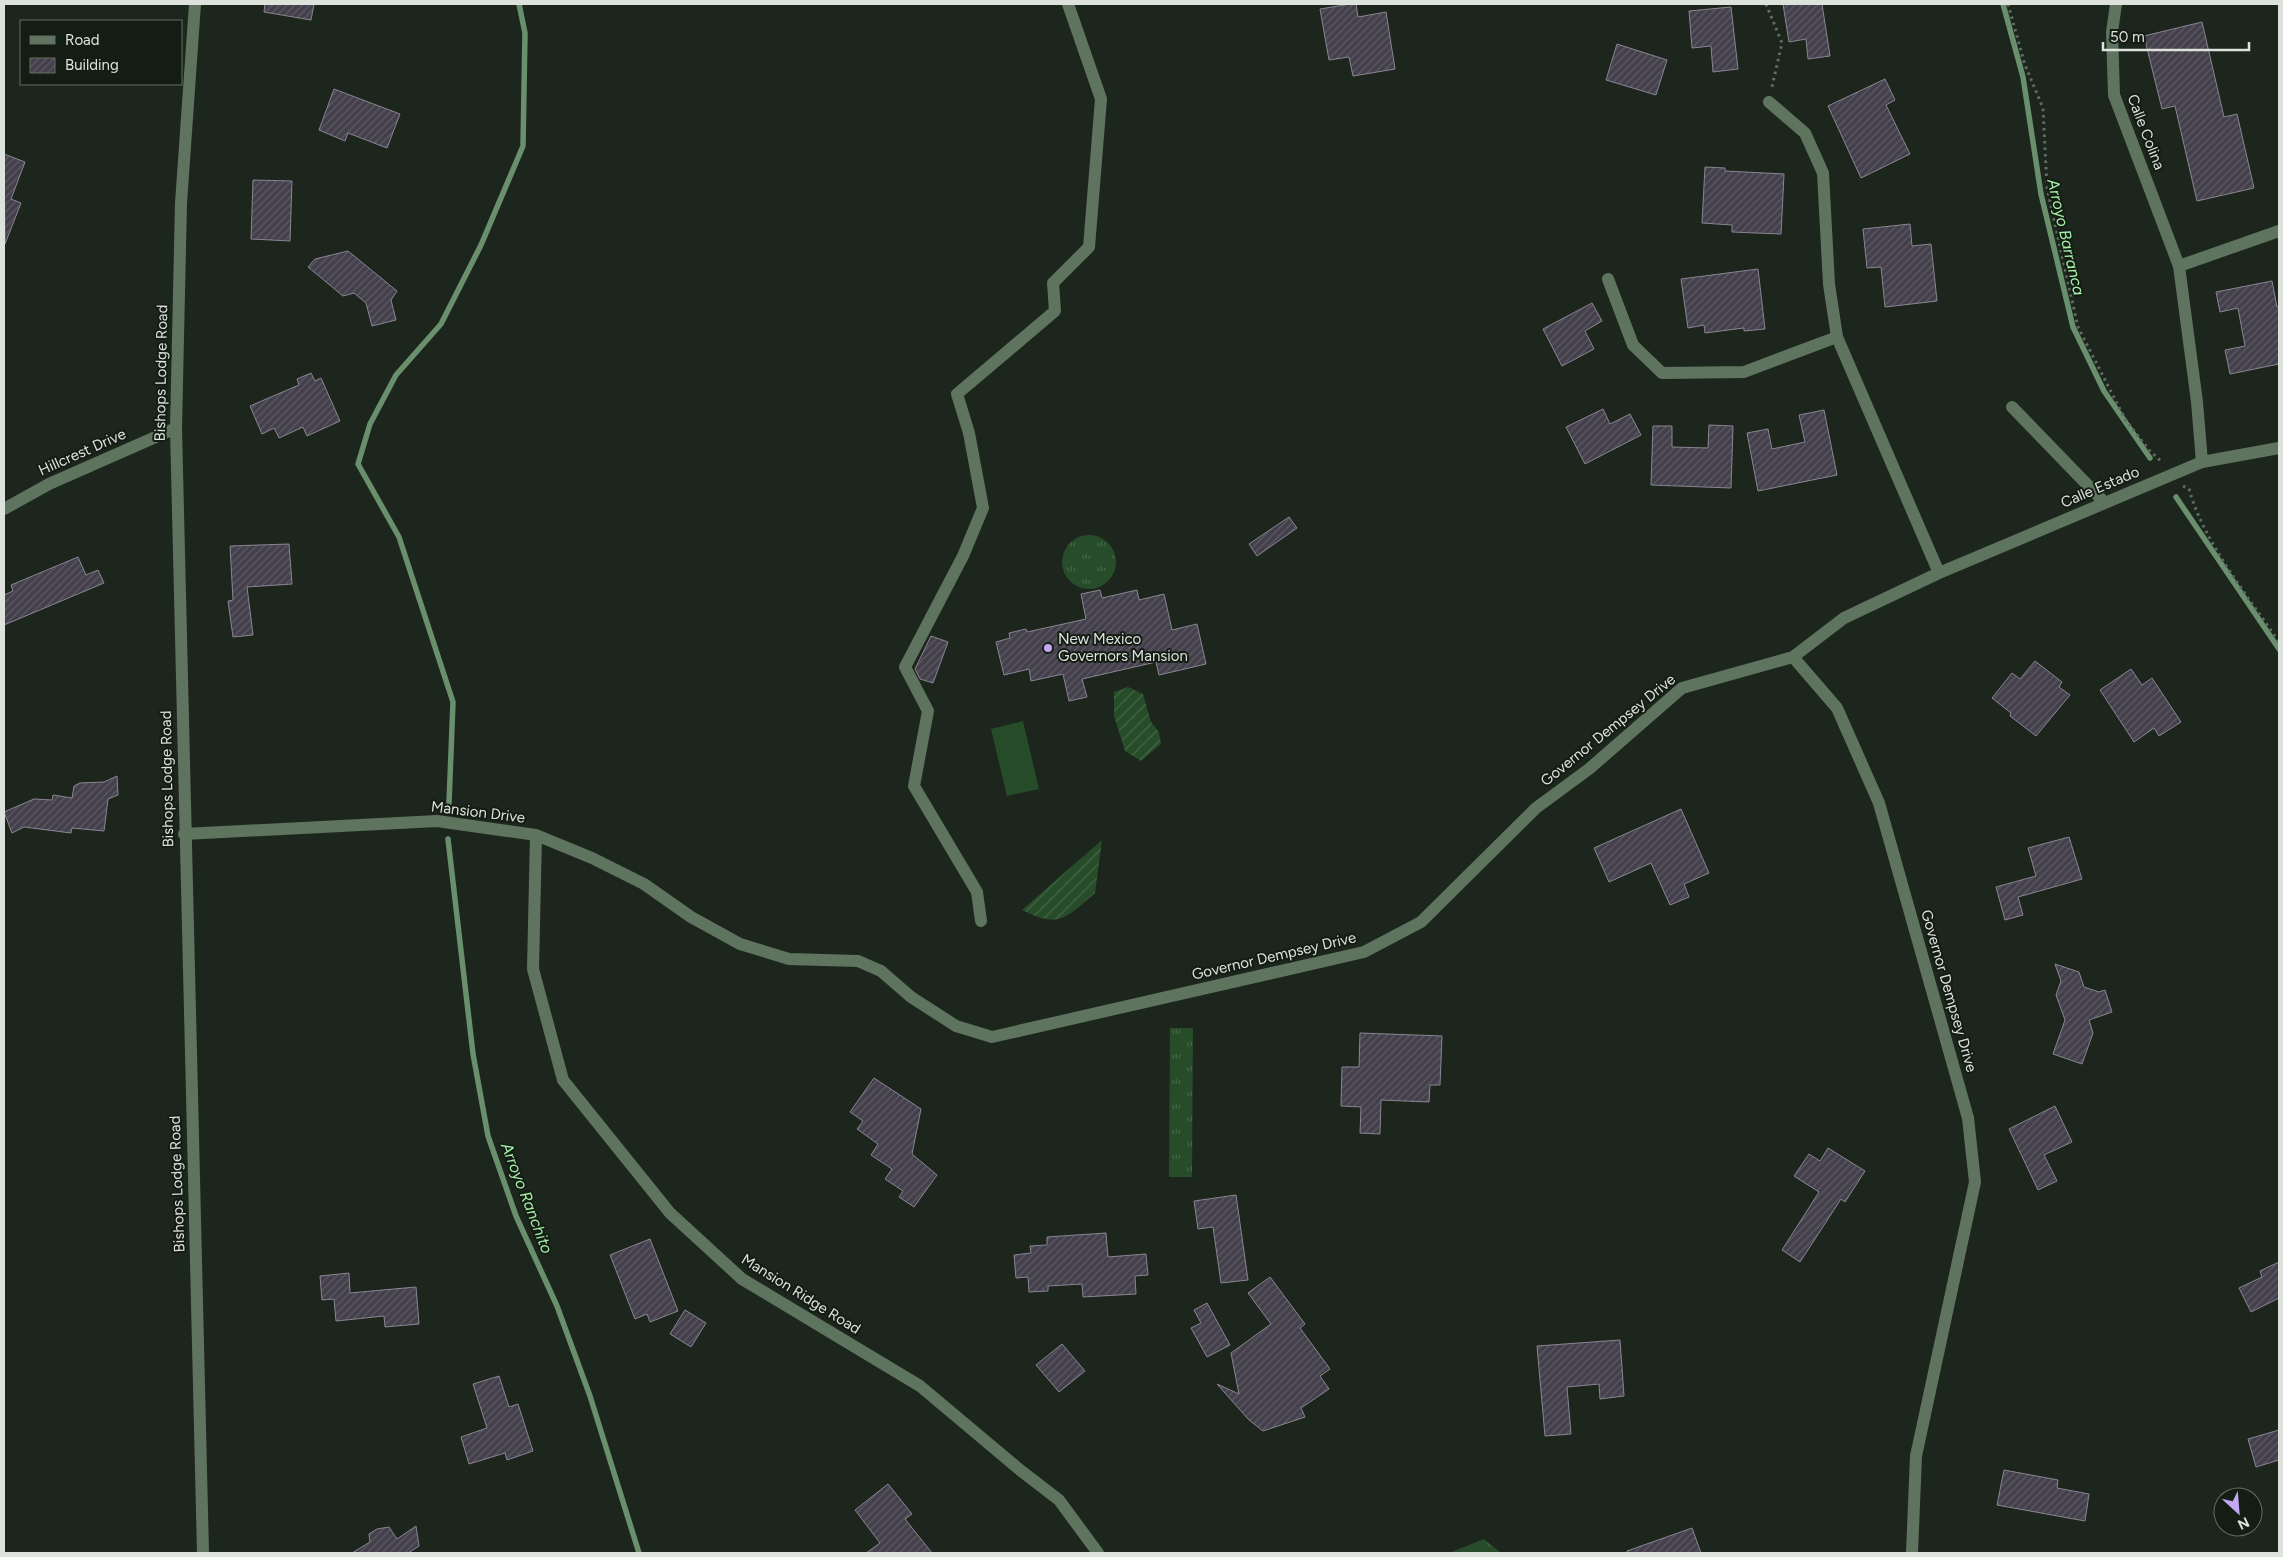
<svg xmlns="http://www.w3.org/2000/svg" width="2283" height="1557" font-family="Figtree,sans-serif">
<style>
.grass{fill:url(#grass-tufts)}
.garden{fill:url(#garden-furrows)}
.pitch{fill:#274c29}
.lines{fill:none;stroke-linecap:round;stroke-linejoin:round}
.stream{stroke:#6a8f6c;stroke-width:5.5}
.building{fill:url(#building-hatch);stroke:#8a8593}
.path{stroke:#636b63;stroke-width:3;stroke-dasharray:2.5 4;stroke-linecap:butt}
.minor{stroke:#5f745f;stroke-width:12}
.poi-dot{fill:#c3a7f2;stroke:#141d14;stroke-width:2}
.labels{text-anchor:middle;dominant-baseline:central;stroke-width:4;stroke-linejoin:round;paint-order:stroke}
.street-label{font-size:15px;fill:#dde3dc;stroke:#141d14}
.poi-label{font-size:15px;fill:#dde3dc;stroke:#141d14;text-anchor:start}
.water-label{font-size:16px;font-style:italic;fill:#a7f1a9;stroke:#141d14}
</style>
<defs>
<pattern id="grass-tufts" width="24" height="20" patternUnits="userSpaceOnUse" patternTransform="scale(1.25)"><rect width="24" height="20" fill="#274c29"/><path d="M3 7l-1-3M5 7V3M7 7l1-3M15 17l-1-3M17 17v-4M19 17l1-3" fill="none" stroke="#466647"/></pattern>
<pattern id="garden-furrows" width="10" height="10" patternUnits="userSpaceOnUse" patternTransform="scale(1.25)"><rect width="10" height="10" fill="#274c29"/><path d="M-1 1l2-2M0 10L10 0M9 11l2-2" fill="none" stroke="#466647"/></pattern>
<pattern id="building-hatch" width="6" height="6" patternUnits="userSpaceOnUse" patternTransform="scale(1.25)"><rect width="6" height="6" fill="#433f4b"/><path d="M-1 1l2-2M0 6l6-6M5 7l2-2" fill="none" stroke="#5e5b64"/></pattern>
</defs>
<rect width="100%" height="100%" fill="#1d261d"/>
<path class="grass" d="M1062 562a27 27 0 1 1 54 0a27 27 0 1 1-54 0Z
M1170 1028H1193L1192 1177H1169Z
M1484 1539 1501 1553H1449Z"/>
<path class="garden" d="M1128 687 1143 694 1151 722 1159 732 1161 744 1141 761 1125 751 1114 716V692Z
M1102 840 1095 893C1066 918 1059 929 1022 910Z"/>
<path class="pitch" d="M1023 721 1039 789 1007 796 991 729Z"/>
<g class="lines">
<path class="stream" d="M2003 4 2023 77 2041 194 2073 327 2104 391 2150 458
M2176 497 2279 649
M449 803 453 702 399 537 358 464 370 424 396 375 441 324 481 245 523 146 525 33 519 4
M448 839 473 1054 488 1136 516 1216 557 1306 590 1396 639 1553"/>
</g>
<path class="building" d="M265 4H314L311 20 264 12Z
M1350 4H1356L1358 17 1386 12 1395 69 1353 76 1349 57 1329 60 1320 9Z
M1783 4H1822L1830 56 1808 59 1806 39 1789 42Z
M1731 7 1738 69 1713 72 1711 46 1692 48 1689 11Z
M2202 22 2224 117 2237 114 2254 188 2197 201 2175 106 2162 109 2144 36Z
M1617 44 1667 60 1656 95 1606 80Z
M1885 79 1895 100 1886 105 1910 154 1861 178 1828 106Z
M334 89 400 114 387 148 348 133 345 141 319 130Z
M4 154 25 162 11 199 21 203 5 244Z
M1705 167 1725 168V171L1784 174 1781 234 1732 232V225L1702 223Z
M253 180 292 181 290 241 251 239Z
M1910 224 1912 246 1931 244 1937 301 1885 307 1881 267 1867 268 1863 229Z
M348 251 397 291 391 300 396 320 372 326 366 303 354 293 343 296 308 267 315 259Z
M1758 269 1765 329 1744 331V328L1705 333 1704 325 1688 328 1681 279Z
M2272 281 2277 307H2279V364L2230 374 2225 350 2245 346 2238 308 2220 312 2216 292Z
M1592 303 1602 321 1585 331 1594 349 1562 366 1543 329Z
M311 373 315 381 321 378 340 421 307 436 303 427 279 438 274 428 262 434 250 406 299 385 297 379Z
M1603 409 1610 424 1630 414 1641 435 1585 464 1566 427Z
M1824 410 1837 475 1758 491 1747 433 1768 429 1772 449 1805 442 1799 415Z
M1709 425 1733 426 1731 488 1651 485 1653 426H1672V447L1708 448Z
M1289 517 1297 528 1257 556 1249 544Z
M289 544 292 584 247 587 253 635 233 637 228 601 233 600 230 546Z
M78 557 86 575 98 570 104 583 4 625V595L13 591 11 585Z
M1100 590 1102 598 1137 590 1139 600 1164 594 1172 630 1197 624 1206 664 1159 675 1156 662 1082 679 1087 697 1069 701 1063 674 1031 681 1029 669 1004 675 996 642 1010 638 1009 633 1026 629 1027 632 1086 619 1081 594Z
M931 636 948 642 933 683 920 679 915 669Z
M2035 661 2062 682 2059 687 2070 695 2036 736 2010 716 2011 713 1992 698 2012 673 2020 679Z
M2131 669 2142 685 2152 678 2181 722 2159 736 2154 728 2134 742 2100 690Z
M117 776 118 795 108 799 104 831 72 828 71 833 24 827 12 833 4 812 34 799 52 800 53 795 72 798 74 786 80 783 104 782Z
M1681 809 1709 873 1684 884 1689 897 1670 905 1651 863 1609 882 1594 848Z
M2069 837 2082 879 2018 897 2023 915 2005 920 1996 887 2036 876 2028 848Z
M2055 964 2079 972 2084 987 2099 992 2105 990 2112 1012 2089 1020 2093 1033 2082 1064 2053 1054 2065 1020 2056 995 2061 981Z
M1360 1033 1442 1036 1440 1085H1430L1429 1102 1381 1100 1380 1134 1360 1133 1361 1107 1341 1106 1342 1067H1359Z
M874 1078 921 1109 912 1154 937 1175 914 1207 899 1197 903 1191 885 1179 892 1169 871 1155 878 1144 857 1129 863 1121 850 1112Z
M2055 1106 2072 1142 2044 1155 2057 1181 2038 1190 2009 1129Z
M1828 1148 1865 1171 1845 1202 1841 1199 1800 1262 1782 1250 1819 1192 1794 1176 1809 1154 1820 1161Z
M1236 1195 1248 1280 1221 1283 1213 1227 1198 1229 1194 1201Z
M1106 1233 1108 1257 1146 1254 1148 1275 1135 1276 1136 1294 1083 1297 1082 1284 1048 1286V1291L1029 1292 1028 1277 1016 1278 1014 1255 1031 1253 1030 1246 1047 1245V1237Z
M650 1239 678 1311 650 1322 647 1314 635 1319 610 1255Z
M2279 1262V1298L2251 1312 2239 1288 2262 1277 2260 1271Z
M349 1273 350 1293 416 1287 419 1324 385 1327 384 1316 336 1321 334 1299 322 1300 320 1276Z
M1270 1277 1305 1324 1300 1328 1330 1369 1320 1376 1329 1389 1301 1408 1305 1417 1263 1431 1249 1420 1217 1384 1239 1394 1231 1353 1271 1324 1248 1293Z
M1207 1303 1230 1345 1207 1357 1191 1328 1201 1323 1194 1310Z
M685 1310 706 1323 691 1347 670 1334Z
M1620 1340 1624 1396 1600 1399 1599 1384 1567 1387 1571 1434 1545 1436 1537 1346Z
M1062 1344 1085 1371 1059 1392 1036 1365Z
M499 1376 509 1407 518 1404 533 1451 507 1460 505 1453 469 1464 461 1437 487 1428 473 1384Z
M2279 1430V1460L2256 1467 2248 1439Z
M2004 1470 2058 1480 2057 1488 2089 1494 2085 1521 1997 1505Z
M888 1484 912 1514 905 1519 932 1553H866L880 1543 855 1510Z
M416 1526 419 1546 408 1553H352L370 1542 369 1534 377 1529 389 1527 397 1539Z
M1692 1528 1701 1553H1627V1551Z"/>
<g class="lines">
<path class="path" d="M1766 4 1782 43 1772 87
M2008 4 2025 65 2043 108 2047 188 2078 327 2125 419 2149 450 2163 463
M2183 486 2189 489C2204 543 2248 596 2279 642"/>
<path class="minor" d="M195 4 181 203 176 428 203 1553
M2116 4 2112 32 2114 95 2179 266 2197 402 2202 462
M1769 102 1805 133 1823 173 1829 284 1837 337 1939 573
M2179 266 2279 231
M1608 279 1633 345 1662 373 1744 372 1837 337
M2012 407 2105 503
M4 509 49 484 176 428
M1793 657 1844 618 1939 573 2202 462 2279 448
M184 834 437 821 536 835 592 858 644 884 691 917 740 944 789 959 858 961 881 971 911 997 956 1026 992 1037 1364 952 1421 922 1536 808 1589 769 1682 688 1793 657 1837 708 1879 803 1968 1118 1975 1182 1916 1456 1912 1553
M536 835 533 969 563 1080 670 1213 742 1279 920 1386 1020 1470 1059 1500 1098 1553
M981 921 977 892 914 786 928 711 905 667 963 556 983 508 969 433 957 394 1055 311 1053 283 1089 247 1101 99 1068 4"/>
</g>
<circle class="poi-dot" cx="1048" cy="648" r="5"/>
<g class="labels">
<g class="street-label">
<text transform="translate(2146 132) rotate(69)">Calle Colina</text>
<text transform="translate(161 373) rotate(-89)">Bishops Lodge Road</text>
<text transform="translate(82 452) rotate(-24)">Hillcrest Drive</text>
<text transform="translate(2100 487) rotate(-23)">Calle Estado</text>
<text transform="translate(1608 730) rotate(-39)">Governor Dempsey Drive</text>
<text transform="translate(167 779) rotate(-91)">Bishops Lodge Road</text>
<text transform="translate(478 812) rotate(7)">Mansion Drive</text>
<text transform="translate(1274 956) rotate(-13)">Governor Dempsey Drive</text>
<text transform="translate(1949 991) rotate(74)">Governor Dempsey Drive</text>
<text transform="translate(177 1184) rotate(-92)">Bishops Lodge Road</text>
<text transform="translate(801 1294) rotate(32)">Mansion Ridge Road</text>
</g>
<g class="poi-label">
<text x="1058" y="639">New Mexico<tspan x="1058" dy="17">Governors Mansion</tspan></text>
</g>
<g class="water-label">
<text transform="translate(2066 237) rotate(77)">Arroyo Barranca</text>
<text transform="translate(527 1198) rotate(69)">Arroyo Ranchito</text>
</g>
</g>
<rect width="2283" height="1557" fill="none" stroke="#dde3dc" stroke-width="10"/>
<rect x="20" y="20" width="162" height="65" fill="#141d14" stroke="#646c64"/>
<rect x="30" y="36" width="25" height="8" fill="#5f745f" stroke="#646c64"/>
<text x="65" y="45" font-size="15" fill="#dde3dc">Road</text>
<rect x="30" y="58" width="25" height="15" fill="url(#building-hatch)" stroke="#646c64"/>
<text x="65" y="70" font-size="15" fill="#dde3dc">Building</text>
<g transform="translate(2238 1512) rotate(154)"><circle r="24" fill="#141d14" stroke="#646c64"/>
<path d="M0-4L9 19L0 12L-9 19Z" fill="#c3a7f2"/>
<text y="-8" font-size="14" font-weight="bold" text-anchor="middle" fill="#dde3dc">N</text>
</g>
<path d="M2103 42v8h146v-8" fill="none" stroke="#dde3dc" stroke-width="2.5"/>
<text x="2110" y="42" font-size="15" fill="#dde3dc" stroke="#141d14" stroke-width="4" paint-order="stroke">50 m</text>
</svg>
